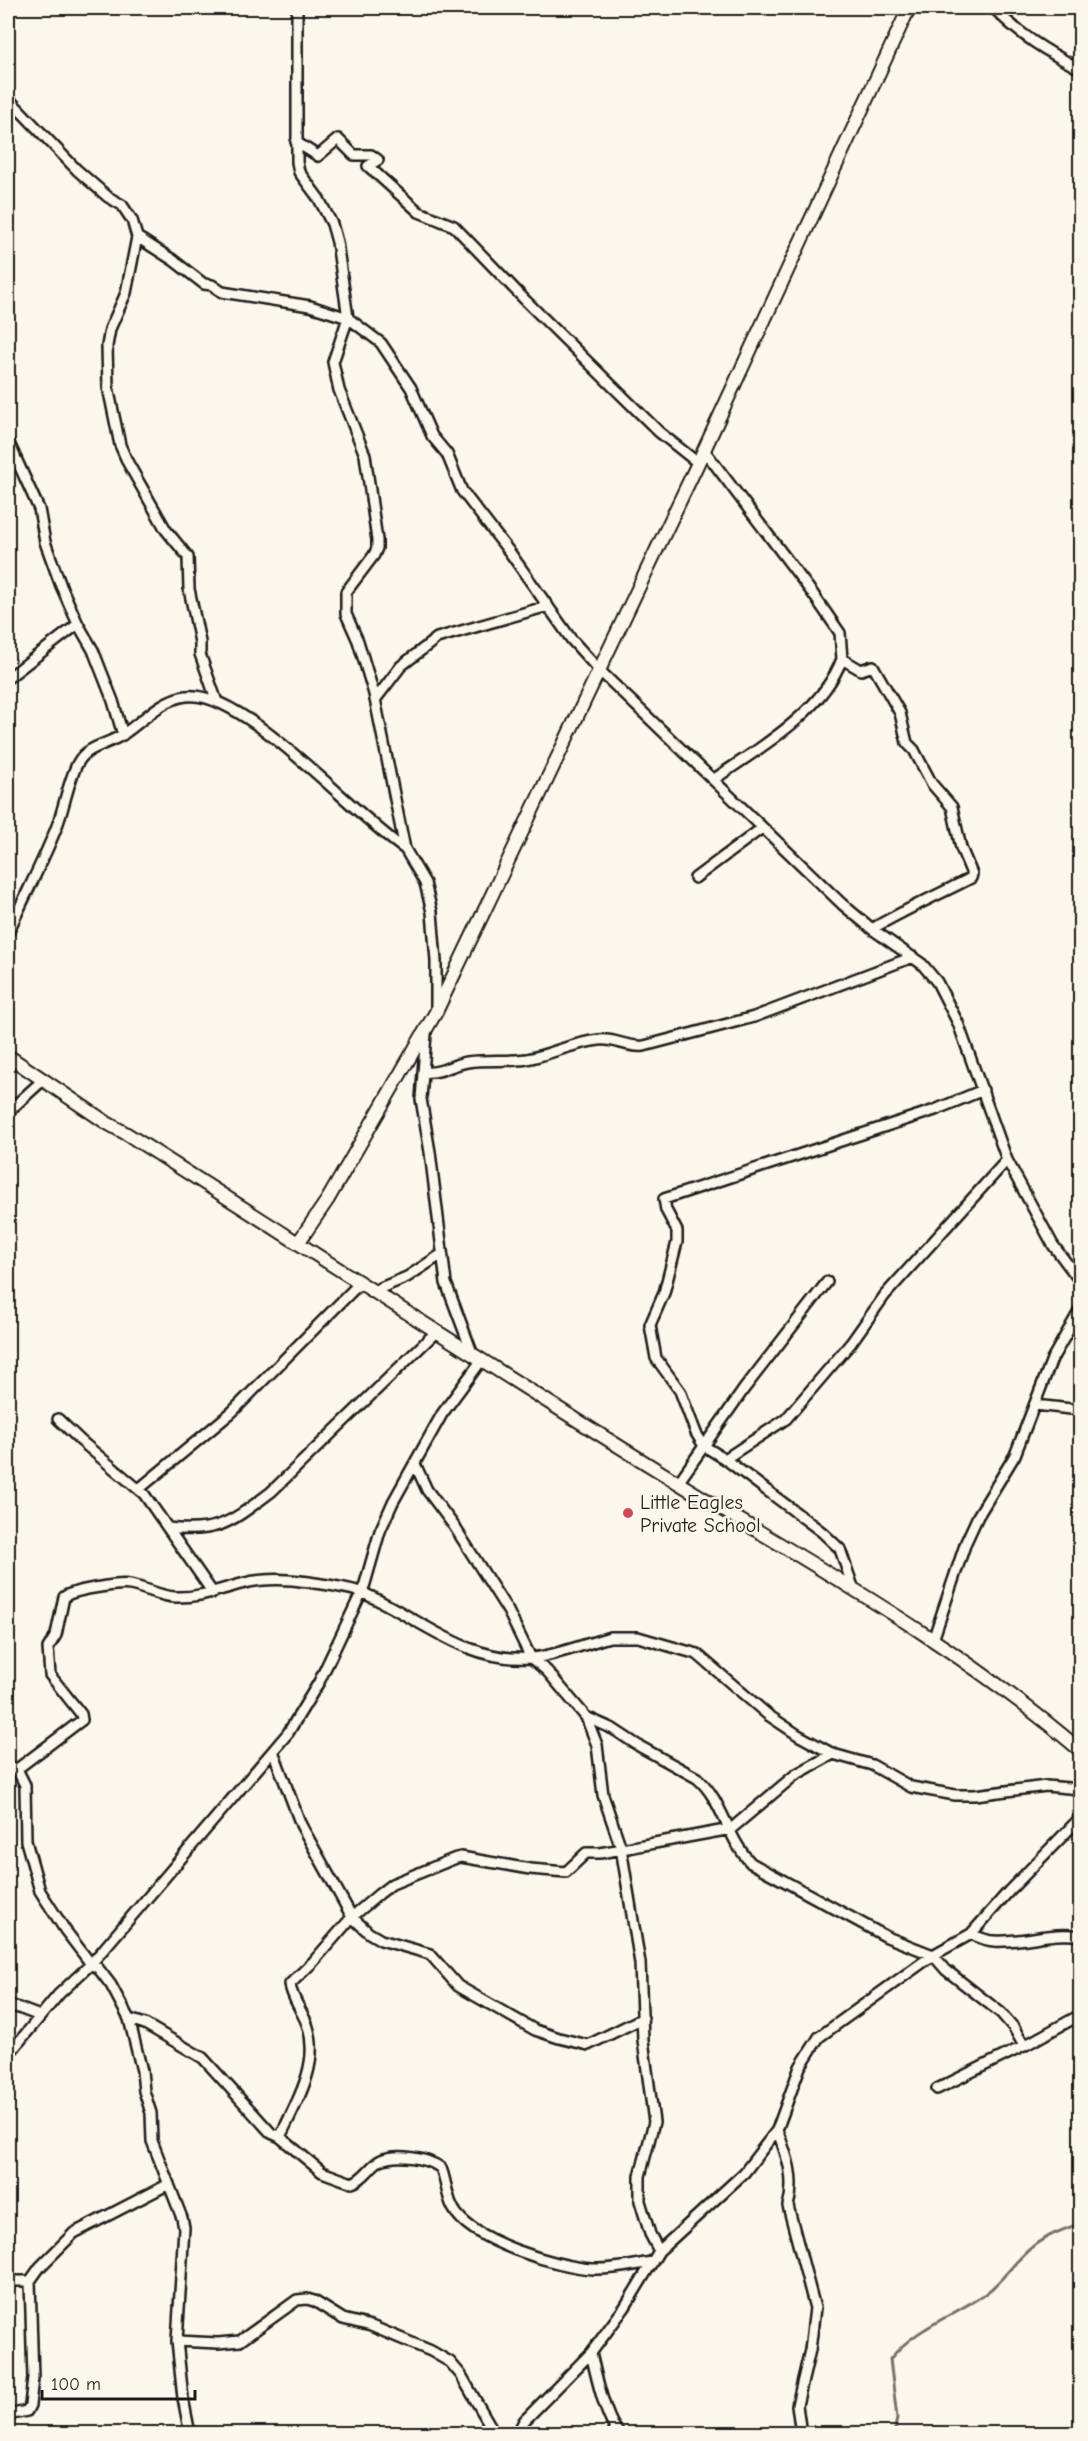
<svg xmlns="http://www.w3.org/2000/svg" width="1088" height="2441" font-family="'Comic Neue',sans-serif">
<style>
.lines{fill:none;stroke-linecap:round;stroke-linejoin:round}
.stream{stroke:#74726e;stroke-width:3}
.minor-casing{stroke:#1c1c1c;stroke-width:14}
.tertiary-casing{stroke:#1c1c1c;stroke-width:16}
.minor{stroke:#fbf7ec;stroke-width:9}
.tertiary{stroke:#fbf7ec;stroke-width:12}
.poi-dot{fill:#d1495b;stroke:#fbf7ec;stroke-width:2}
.labels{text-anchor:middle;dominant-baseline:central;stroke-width:5;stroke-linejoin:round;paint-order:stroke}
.poi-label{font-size:20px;fill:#1c1c1c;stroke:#fbf7ec;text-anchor:start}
</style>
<rect width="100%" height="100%" fill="#fbf7ec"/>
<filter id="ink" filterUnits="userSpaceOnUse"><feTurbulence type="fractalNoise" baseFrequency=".0167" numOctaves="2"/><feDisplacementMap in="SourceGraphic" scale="12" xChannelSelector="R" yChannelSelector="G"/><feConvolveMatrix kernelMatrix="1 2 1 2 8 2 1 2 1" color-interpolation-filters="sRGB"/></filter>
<g filter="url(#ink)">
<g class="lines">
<path class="stream" d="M894 2434 897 2418 890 2359C915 2328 953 2316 985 2294 1003 2281 1014 2262 1031 2248 1044 2236 1064 2230 1080 2223"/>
<g class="minor-casing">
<path id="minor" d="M297 8V162L299 172 319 199 332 224 337 242 348 318 333 362 339 390 365 455 377 540V548L374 555 346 592V614L358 641 374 694 405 849 425 883 432 912 436 961V1009
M994 8C1019 35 1048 52 1080 69
M8 98 77 170 108 197 122 205 132 220 137 237 126 293 110 329 107 346 108 387 120 445 128 463 166 530 188 557 189 589 200 642V654L216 699
M296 142 318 156 338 139 354 155H371L378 160 368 166 419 212 454 226 526 301 659 432 698 463
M137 237 173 260 204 284 212 285 222 292 310 306 348 318 381 343 411 388 432 436 447 454 462 491 511 554 571 639 599 670 842 904 872 929 922 964 937 982 958 1023 1007 1160 1053 1245 1080 1281
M8 441 39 509 45 542 61 586 78 624 93 650 113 701 123 735
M704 450 813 594 840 633 842 659 861 670 873 666 900 713 907 743 914 750 932 784 952 807 961 848 972 874 971 878C938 895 904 910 872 929
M8 678 78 624
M375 700 401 666 437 638 548 606
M713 780C759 748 821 714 842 659
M695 878 762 828
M8 933C24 897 43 862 57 826 64 808 70 774 79 761 89 745 111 744 125 733 144 720 162 699 186 696 243 688 355 817 405 849
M426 1034 421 1099 430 1152 446 1283 473 1355
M423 1072C441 1074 450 1065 467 1062 487 1059 508 1062 527 1059 552 1054 572 1043 599 1040 615 1038 627 1048 644 1046L754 1017 913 957
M8 1112 44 1079
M827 1282 744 1389 704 1446 696 1433 680 1391 656 1358 650 1325 664 1293 677 1242V1231L666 1210 664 1199 935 1110 983 1090
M371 1292 407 1277 442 1254
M1035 1405 1080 1410
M58 1419 81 1441 144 1494 213 1593
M725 1459 822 1532 840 1549 853 1587
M415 1464 427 1490 454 1526 508 1611 531 1658 547 1671 586 1717 597 1745 603 1795 621 1848 640 1963 643 2040 654 2122 640 2176V2201L650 2234 659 2251
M678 1483 704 1446 725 1459 786 1419 851 1343 885 1295 1007 1160
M139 1489 232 1412 359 1284
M168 1528C219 1534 232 1521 271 1492L436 1332
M933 1640 966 1542 978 1516 1015 1455 1052 1359 1080 1310
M586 1717 613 1729 639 1746 697 1778C723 1800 727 1839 751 1863L887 1937 933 1955 946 1970 1001 2013 1014 2028 1024 2046 1080 2015
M273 1751 301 1825 352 1917 369 1933 381 1940 430 1954 458 1986 535 2030 559 2038 588 2045 643 2018
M8 1768 17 1769 82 1720 81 1714 50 1675 48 1648 56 1635 64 1597C72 1590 120 1583 130 1585 146 1588 159 1596 174 1597 199 1598 218 1590 241 1584 262 1578 288 1579 309 1582 326 1585 347 1587 363 1593 419 1617 465 1663 531 1658 552 1657 588 1643 610 1637H638L697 1654 768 1715 798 1735 833 1754 872 1765 911 1787 955 1795H975L1046 1786 1080 1789
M17 1769 25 1785 26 1841 40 1891 65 1930 91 1964 98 1968 111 1985 129 2019 142 2071 144 2091 151 2113 152 2141 182 2218 184 2228 177 2341 183 2398 190 2434
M971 1934C978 1937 986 1941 994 1941 1023 1943 1052 1931 1080 1936
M8 2004 40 2016
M129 2019 145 2024 203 2058 271 2133 280 2137C296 2103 320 2065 308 2027 304 2013 291 1998 290 1984L313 1962 352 1917 379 1894 392 1884 456 1858 461 1857 530 1869 566 1872 586 1853H600L731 1829 795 1775 833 1754
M8 2055 59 1994 91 1964 288 1733 319 1682 364 1587 380 1531 393 1502 442 1414 481 1361
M937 2089 1024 2046
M777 2130C787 2155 796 2179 788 2206L815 2308 810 2350 797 2405 801 2434
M280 2137 322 2172 352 2183C366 2178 370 2165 381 2160 397 2153 428 2158 441 2168 446 2181 447 2197 453 2208 470 2241 558 2267 593 2269 613 2270 632 2265 652 2262
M8 2281H30L40 2267 74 2233 169 2184
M177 2341 218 2343 240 2341 297 2300 307 2299 314 2301 343 2319 371 2326 431 2351 450 2362 461 2375 495 2434
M591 2353C595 2371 606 2423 620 2434
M8 2415 27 2411 30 2405 33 2378 30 2281
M517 2434 524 2421 591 2353 625 2307 659 2251 744 2173 777 2130 800 2067 819 2037 933 1955 971 1934 1009 1891 1080 1818"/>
</g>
<g class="tertiary-casing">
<path id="tertiary" d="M8 1056 107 1123 127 1134C305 1247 482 1362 662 1473 805 1561 953 1641 1080 1750
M298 1243 328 1199 436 1012 698 463 909 8"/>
</g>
<use href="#minor" class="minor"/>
<use href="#tertiary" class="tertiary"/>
</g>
</g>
<circle class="poi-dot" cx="628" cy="1513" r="6"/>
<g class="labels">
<g class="poi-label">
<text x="640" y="1502">Little Eagles<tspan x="640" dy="23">Private School</tspan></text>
</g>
</g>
<rect width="1088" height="2441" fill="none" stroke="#fbf7ec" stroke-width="30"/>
<rect x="15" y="15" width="1058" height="2411" fill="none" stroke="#1c1c1c" stroke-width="2" filter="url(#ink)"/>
<path d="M42 2390v9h153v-9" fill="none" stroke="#1c1c1c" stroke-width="3"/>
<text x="51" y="2390" font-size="18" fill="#1c1c1c" stroke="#fbf7ec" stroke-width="4.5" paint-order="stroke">100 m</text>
</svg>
